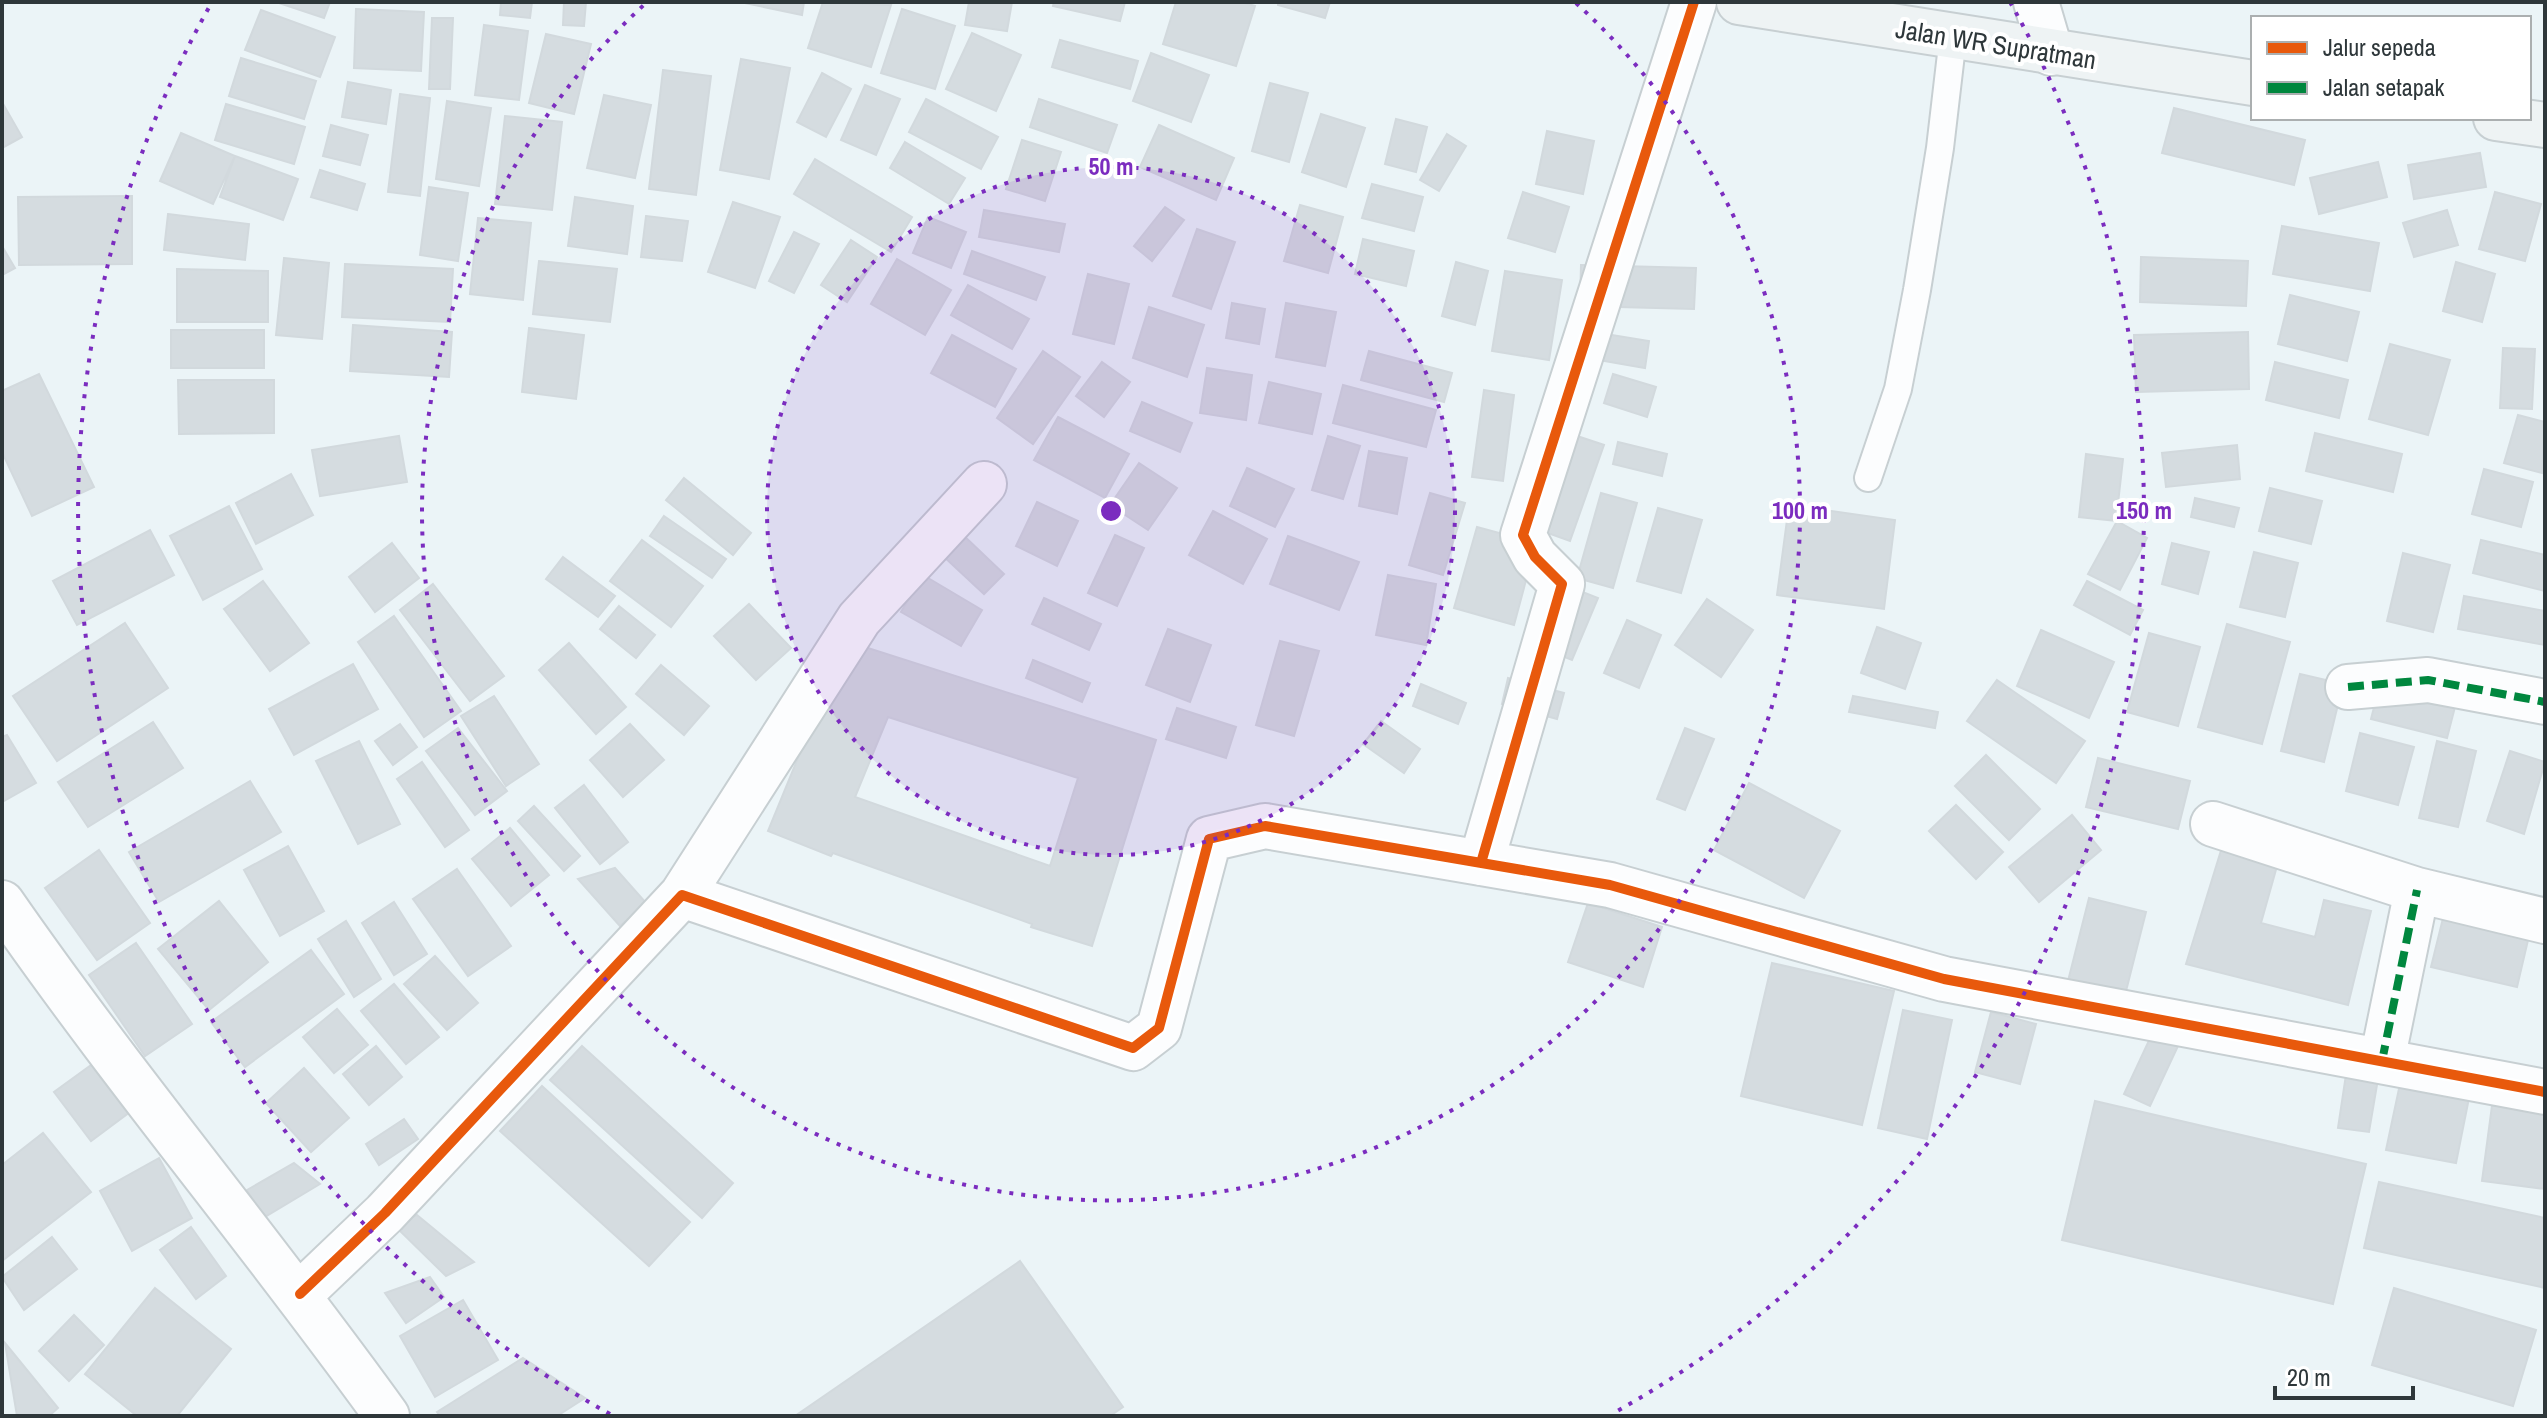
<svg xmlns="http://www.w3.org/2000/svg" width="2547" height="1418" font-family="'Archivo Narrow',sans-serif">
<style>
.building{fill:#d5dce0;stroke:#d2d9dd;stroke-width:2;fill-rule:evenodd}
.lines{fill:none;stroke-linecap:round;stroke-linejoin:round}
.service-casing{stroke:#c7cfd2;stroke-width:30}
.minor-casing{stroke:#c7cfd2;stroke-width:48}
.tertiary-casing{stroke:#c7cfd2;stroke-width:48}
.secondary-casing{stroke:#c7cfd2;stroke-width:48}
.service{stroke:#fcfdfe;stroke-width:26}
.minor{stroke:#fcfdfe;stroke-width:44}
.tertiary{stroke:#fcfdfe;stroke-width:44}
.secondary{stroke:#eef3f4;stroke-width:44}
.quiet{stroke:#00873e;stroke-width:8;stroke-dasharray:16 8;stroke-linecap:butt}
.cycleway-casing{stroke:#fff;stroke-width:15}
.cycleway{stroke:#e8590c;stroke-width:10}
.ring{fill:none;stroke:#7b2cbf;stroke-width:4;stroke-dasharray:4 8}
.labels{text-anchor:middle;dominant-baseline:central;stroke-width:8;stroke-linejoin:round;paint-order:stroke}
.street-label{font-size:26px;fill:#2e373a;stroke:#fff}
.centre{fill:#7b2cbf;stroke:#fff;stroke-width:4}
.ring-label{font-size:24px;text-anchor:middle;font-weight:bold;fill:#7b2cbf;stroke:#fff;stroke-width:8;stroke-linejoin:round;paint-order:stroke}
</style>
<rect width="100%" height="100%" fill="#ebf4f7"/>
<path class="building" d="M276 2H330L324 18Z
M501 2H532L530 18 500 15Z
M564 2H586L584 26 563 25Z
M740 2H804L802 15Z
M823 2 891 5 871 67 808 48Z
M969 2H1012L1007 31 965 25Z
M1054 2H1125L1120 21 1053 6Z
M1176 2H1241L1255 6 1236 66 1163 44Z
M1278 2H1330L1325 18 1278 5Z
M356 9 424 12 421 71 354 68Z
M902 9 955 26 935 89 881 73Z
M261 10 335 37 320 77 245 50Z
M432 18H453L450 89H429Z
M484 25 528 31 519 100 475 95Z
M972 33 1021 55 996 111 946 89Z
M546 34 591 44 574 114 529 103Z
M1060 40 1138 61 1130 89 1052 67Z
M1151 53 1209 75 1191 122 1133 101Z
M241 58 316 81 304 119 229 96Z
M741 59 790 68 769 179 720 170Z
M663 70 711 76 696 195 649 189Z
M822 73 851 89 826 137 797 122Z
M348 82 391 90 386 124 342 117Z
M1270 83 1308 93 1289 162 1252 151Z
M865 85 900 99 876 155 841 140Z
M400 94 430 98 420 196 388 192Z
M604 95 651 105 635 178 587 168Z
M926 99 998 137 981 169 909 132Z
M1039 99 1117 125 1107 153 1030 127Z
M447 101 491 108 479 186 436 179Z
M2 102 22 137 2 148Z
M226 104 305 127 294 164 215 140Z
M2174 108 2305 140 2294 185 2162 153Z
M1321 114 1365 128 1346 187 1302 172Z
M505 116 562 122 552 210 495 204Z
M1396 119 1427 127 1416 172 1385 164Z
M331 125 368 135 360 165 323 156Z
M1159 125 1234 158 1216 200 1140 167Z
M1547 131 1594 141 1583 194 1536 184Z
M181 133 235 156 213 204 160 181Z
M1447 134 1466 146 1439 191 1420 180Z
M1022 140 1061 152 1045 201 1006 189Z
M905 142 965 178 949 204 890 168Z
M2480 153 2486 187 2414 199 2408 165Z
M235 156 298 179 283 220 220 197Z
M815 159 912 217 891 252 794 194Z
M2378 162 2387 197 2319 214 2310 178Z
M320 170 365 184 357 210 311 197Z
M1372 184 1423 197 1414 231 1362 218Z
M429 187 468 193 458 261 420 255Z
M1523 192 1569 207 1555 252 1508 238Z
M2495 192 2541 204 2525 261 2479 249Z
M132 196V264L19 265 18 197Z
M575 197 633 206 627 254 568 246Z
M733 202 780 217 755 288 708 272Z
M1300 205 1343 217 1328 273 1284 261Z
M1165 207 1184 220 1152 261 1134 246Z
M984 210 1065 224 1059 252 979 237Z
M2447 210 2458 245 2414 257 2403 223Z
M168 214 249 224 245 260 164 250Z
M646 216 688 221 682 261 641 257Z
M928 217 966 232 951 268 913 253Z
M478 218 531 223 523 300 470 294Z
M2282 226 2379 243 2370 291 2273 274Z
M1197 229 1235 242 1211 309 1173 296Z
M794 232 819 244 794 293 769 281Z
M1363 239 1414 251 1406 286 1355 274Z
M851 240 877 257 847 302 821 285Z
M2 246 15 268 2 275Z
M972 251 1045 277 1036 300 964 274Z
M2141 257 2248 261 2246 306 2140 302Z
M284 258 329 263 322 339 276 335Z
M897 259 951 290 925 335 871 304Z
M539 261 617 269 610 322 533 314Z
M1456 262 1488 271 1475 325 1442 316Z
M2456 262 2495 274 2482 322 2443 311Z
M345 264 453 269 450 322 342 317Z
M1581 265 1696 268 1694 309 1580 306Z
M177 269 268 271V322H177Z
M1505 271 1562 280 1549 360 1492 351Z
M1088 274 1129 284 1114 344 1073 334Z
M968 285 1029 319 1012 349 951 315Z
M2290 295 2359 312 2347 361 2278 344Z
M1232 303 1265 309 1259 344 1226 338Z
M1286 303 1336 312 1325 366 1276 357Z
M1149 307 1204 325 1187 377 1133 358Z
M353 325 452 332 449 377 350 371Z
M529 328 584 335 576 399 522 392Z
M1569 328 1649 341 1645 368 1564 354Z
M171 330H264V368H171Z
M2248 332 2249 389 2136 392 2134 335Z
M952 335 1016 369 995 407 931 373Z
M2390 344 2450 360 2428 435 2369 419Z
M2503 348 2535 349 2532 409 2500 408Z
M1043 351 1080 377 1033 444 997 418Z
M1369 351 1452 373 1444 402 1361 380Z
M1102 362 1130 382 1104 417 1076 396Z
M2275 362 2348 380 2339 418 2266 400Z
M1207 368 1252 375 1246 420 1200 413Z
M39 374 94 487 32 516 2 452V391Z
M1613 374 1656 387 1647 417 1604 403Z
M178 380H274V433L179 434Z
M1269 382 1321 394 1312 434 1259 423Z
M1343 385 1436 410 1426 447 1333 423Z
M1484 390 1514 395 1503 481 1472 477Z
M1142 402 1192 423 1180 452 1130 431Z
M2518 415 2545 422 2542 473 2504 463Z
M1058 417 1129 454 1105 498 1034 460Z
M1556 429 1604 445 1570 541 1523 524Z
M2315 433 2402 454 2393 492 2306 471Z
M399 436 407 482 320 496 312 450Z
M1328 436 1360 446 1343 499 1312 490Z
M1618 442 1667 454 1662 476 1613 464Z
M2237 445 2240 479 2166 487 2162 453Z
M1369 451 1407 458 1397 514 1359 506Z
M2086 454 2123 459 2116 521 2079 517Z
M1139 463 1177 488 1148 530 1110 505Z
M1247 468 1294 489 1275 527 1230 506Z
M2484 469 2533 482 2521 527 2472 514Z
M291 474 313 515 256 544 236 503Z
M684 478 751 533 733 555 666 500Z
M2270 488 2322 501 2311 544 2259 531Z
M1430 493 1465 503 1443 575 1409 565Z
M1601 493 1637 503 1613 588 1577 578Z
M2195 498 2239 508 2234 527 2191 517Z
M1037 502 1078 521 1057 566 1016 546Z
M1789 505 1895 520 1884 609 1777 595Z
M229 506 262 569 203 600 170 536Z
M1658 508 1702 520 1681 593 1637 581Z
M1213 511 1267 539 1243 584 1189 555Z
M664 516 726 559 712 578 650 536Z
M2117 521 2147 538 2120 590 2088 574Z
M1477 527 1536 543 1514 625 1454 608Z
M150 530 174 575 77 625 53 581Z
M962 534 1004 574 984 594 942 555Z
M1115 535 1144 548 1117 606 1088 593Z
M1288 536 1359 562 1339 610 1270 584Z
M642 540 703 586 671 627 610 581Z
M2481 540 2545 555V591L2473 573Z
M392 543 419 578 375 612 349 577Z
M2172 543 2209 552 2198 594 2162 584Z
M2254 552 2298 563 2285 617 2240 607Z
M2403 553 2450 565 2433 632 2387 621Z
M563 557 615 596 598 617 546 579Z
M923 575 982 610 961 646 901 612Z
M1388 575 1436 584 1426 645 1376 635Z
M1552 580 1598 598 1572 660 1527 642Z
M263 581 309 643 270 671 224 609Z
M2087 581 2143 610 2130 635 2074 605Z
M433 584 504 676 470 701 400 610Z
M2464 596 2545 611V645L2458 629Z
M1044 598 1101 624 1089 650 1032 624Z
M1707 599 1753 630 1721 677 1675 645Z
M749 604 791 648 756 680 714 636Z
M619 606 655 635 636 658 600 629Z
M394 616 461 711 424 737 358 642Z
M1627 620 1661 635 1639 688 1604 673Z
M125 623 168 688 57 761 13 696Z
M2227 624 2290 642 2262 744 2198 727Z
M1877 627 1921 643 1905 689 1861 673Z
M1168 629 1211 645 1190 702 1146 685Z
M2041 630 2114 662 2089 718 2017 686Z
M2149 633 2200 647 2178 726 2127 712Z
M846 641 1156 740 1092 946 1031 927 1032 924 833 853 831 856 768 831ZM888 717 1078 778 1050 866 855 797Z
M1280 641 1319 651 1294 736 1256 725Z
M569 643 626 707 596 734 539 670Z
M1033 660 1090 683 1082 702 1026 678Z
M353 664 378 709 294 755 269 709Z
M661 665 709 706 684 735 636 694Z
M2300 674 2343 684 2324 762 2281 751Z
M1508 678 1564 693 1557 719 1502 704Z
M1997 680 2085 741 2056 783 1967 721Z
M1421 684 1466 703 1458 724 1413 706Z
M2380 684 2456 703 2447 738 2371 719Z
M494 696 539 764 506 786 461 716Z
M1853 696 1938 712 1935 728 1849 712Z
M1177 708 1236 727 1226 758 1166 739Z
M1381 721 1420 749 1404 773 1363 744Z
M153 722 183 768 88 827 58 782Z
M400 724 417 747 393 765 375 741Z
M630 724 664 760 623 797 590 760Z
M458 728 507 791 475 815 426 751Z
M1685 728 1714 739 1685 810 1657 799Z
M2360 733 2414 747 2398 805 2346 791Z
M7 735 36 783 2 802V737Z
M359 741 400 824 358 844 316 761Z
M2437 741 2476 751 2458 827 2419 818Z
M2510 751 2545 762 2524 834 2487 821Z
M1986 755 2040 809 2009 840 1955 786Z
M2098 758 2190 781 2178 829 2086 807Z
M422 762 469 830 445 847 397 779Z
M250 781 281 832 159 902 129 852Z
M1749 783 1840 831 1804 898 1714 850Z
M584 785 628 842 600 864 555 808Z
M1956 805 2003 852 1976 879 1929 831Z
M534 806 580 856 564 871 518 821Z
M2072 815 2101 850 2039 902 2009 867Z
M510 828 549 875 511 906 472 859Z
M2223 844 2279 859 2261 923 2315 937 2324 900 2371 911 2348 1005 2186 964Z
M288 846 324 911 280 936 244 870Z
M99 850 150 923 97 960 45 888Z
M615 868 646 903 620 926 578 879Z
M457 869 511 946 468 976 413 899Z
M2089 898 2146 912 2124 999 2067 985Z
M219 901 268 962 209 1010 158 949Z
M394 902 427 954 394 975 362 923Z
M2447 902 2532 923 2517 987 2431 967Z
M1588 903 1662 927 1643 987 1568 962Z
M346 921 381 979 354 997 318 939Z
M136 943 192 1024 145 1056 89 975Z
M311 950 344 994 245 1067 211 1022Z
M435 956 478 1003 447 1030 404 984Z
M1772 963 1894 991 1862 1125 1741 1096Z
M394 984 439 1037 406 1064 361 1011Z
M337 1009 368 1045 334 1073 303 1037Z
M1903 1010 1952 1020 1927 1139 1878 1128Z
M1991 1012 2036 1024 2020 1084 1975 1072Z
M2152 1034 2178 1046 2150 1106 2124 1094Z
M376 1046 402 1077 369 1105 343 1074Z
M582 1046 733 1183 702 1218 550 1080Z
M94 1063 130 1112 91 1141 54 1092Z
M304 1068 349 1118 311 1152 266 1103Z
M2347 1068 2379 1073 2369 1132 2338 1128Z
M2400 1084 2469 1098 2456 1163 2386 1150Z
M542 1086 690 1222 649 1266 500 1131Z
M2493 1098 2545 1105V1189L2482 1181Z
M2095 1101 2366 1164 2333 1304 2062 1240Z
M404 1119 418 1139 379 1165 366 1144Z
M43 1133 91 1192 2 1261V1165Z
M159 1158 192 1218 132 1251 100 1191Z
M294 1163 320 1184 263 1218 247 1190Z
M2379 1182 2545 1218V1288L2364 1248Z
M417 1215 474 1262 446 1276 395 1226Z
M191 1227 226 1276 196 1299 160 1250Z
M52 1237 77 1269 24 1310 2 1277Z
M1020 1261 1123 1407 1110 1416H795Z
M430 1277 444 1297 406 1323 385 1293Z
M155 1288 231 1349 177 1416H137L85 1374Z
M2394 1288 2536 1330 2513 1406 2372 1365Z
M463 1300 498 1360 435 1397 400 1336Z
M74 1315 104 1345 69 1381 39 1351Z
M5 1343 58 1408 49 1416H17Z
M523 1358 585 1398 557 1416H440L437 1412Z"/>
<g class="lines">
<g class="service-casing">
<path id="service" d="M1868 478 1898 389 1917 290 1940 148 1953 37"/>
</g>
<g class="minor-casing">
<path id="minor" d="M2036 2 2051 53
M2348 687 2428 680 2545 702
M2213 824 2417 890 2545 921
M1481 863 1562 584 1535 557 1523 535 1694 2
M682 895 859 619 984 484
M2382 1061 2417 890
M300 1294 385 1213 682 895 1133 1048 1159 1028 1209 839 1265 826 1610 885 1944 979 2545 1092"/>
</g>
<g class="tertiary-casing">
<path id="tertiary" d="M2 903C124 1079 262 1242 387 1416"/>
</g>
<g class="secondary-casing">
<path id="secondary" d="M1739 2 2253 83
M2496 118 2545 125"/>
</g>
<use href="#service" class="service"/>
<use href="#minor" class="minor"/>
<use href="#tertiary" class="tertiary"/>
<use href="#secondary" class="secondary"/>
<path class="quiet" d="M2348 687 2428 680 2545 702
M2382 1061 2417 890"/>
<g class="cycleway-casing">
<path id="cycleway" d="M1481 863 1562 584 1535 557 1523 535 1694 2
M300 1294 385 1213 682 895 1133 1048 1159 1028 1209 839 1265 826 1610 885 1944 979 2545 1092"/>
</g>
<use href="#cycleway" class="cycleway"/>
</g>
<circle cx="1111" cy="511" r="344" fill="#7b2cbf" fill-opacity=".12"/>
<g class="ring">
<circle cx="1111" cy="511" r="344"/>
<path d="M1576 3A689 689 0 1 1 646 3"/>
<path d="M610 1414A1033 1033 0 0 1 212 2M2010 2A1033 1033 0 0 1 1612 1414"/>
</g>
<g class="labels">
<g class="street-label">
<text transform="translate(1996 44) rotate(9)">Jalan WR Supratman</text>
</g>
</g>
<circle cx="1111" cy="511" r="12" class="centre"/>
<g class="ring-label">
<text x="1111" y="175">50 m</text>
<text x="1800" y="519">100 m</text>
<text x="2144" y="519">150 m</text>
</g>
<rect width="2547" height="1418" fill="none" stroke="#2e373a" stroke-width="8"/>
<rect x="2251" y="16" width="280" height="104" fill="#ffffff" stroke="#abafb0" stroke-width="2"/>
<rect x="2267" y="42" width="40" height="12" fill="#e8590c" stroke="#abafb0" stroke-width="2"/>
<text x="2323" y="56" font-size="24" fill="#2e373a">Jalur sepeda</text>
<rect x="2267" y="82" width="40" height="12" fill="#00873e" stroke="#abafb0" stroke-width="2"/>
<text x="2323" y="96" font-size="24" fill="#2e373a">Jalan setapak</text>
<path d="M2275 1386v12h138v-12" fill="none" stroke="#2e373a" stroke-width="4"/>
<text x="2287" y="1386" font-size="24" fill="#2e373a" stroke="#ffffff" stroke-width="6" paint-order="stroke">20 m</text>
</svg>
